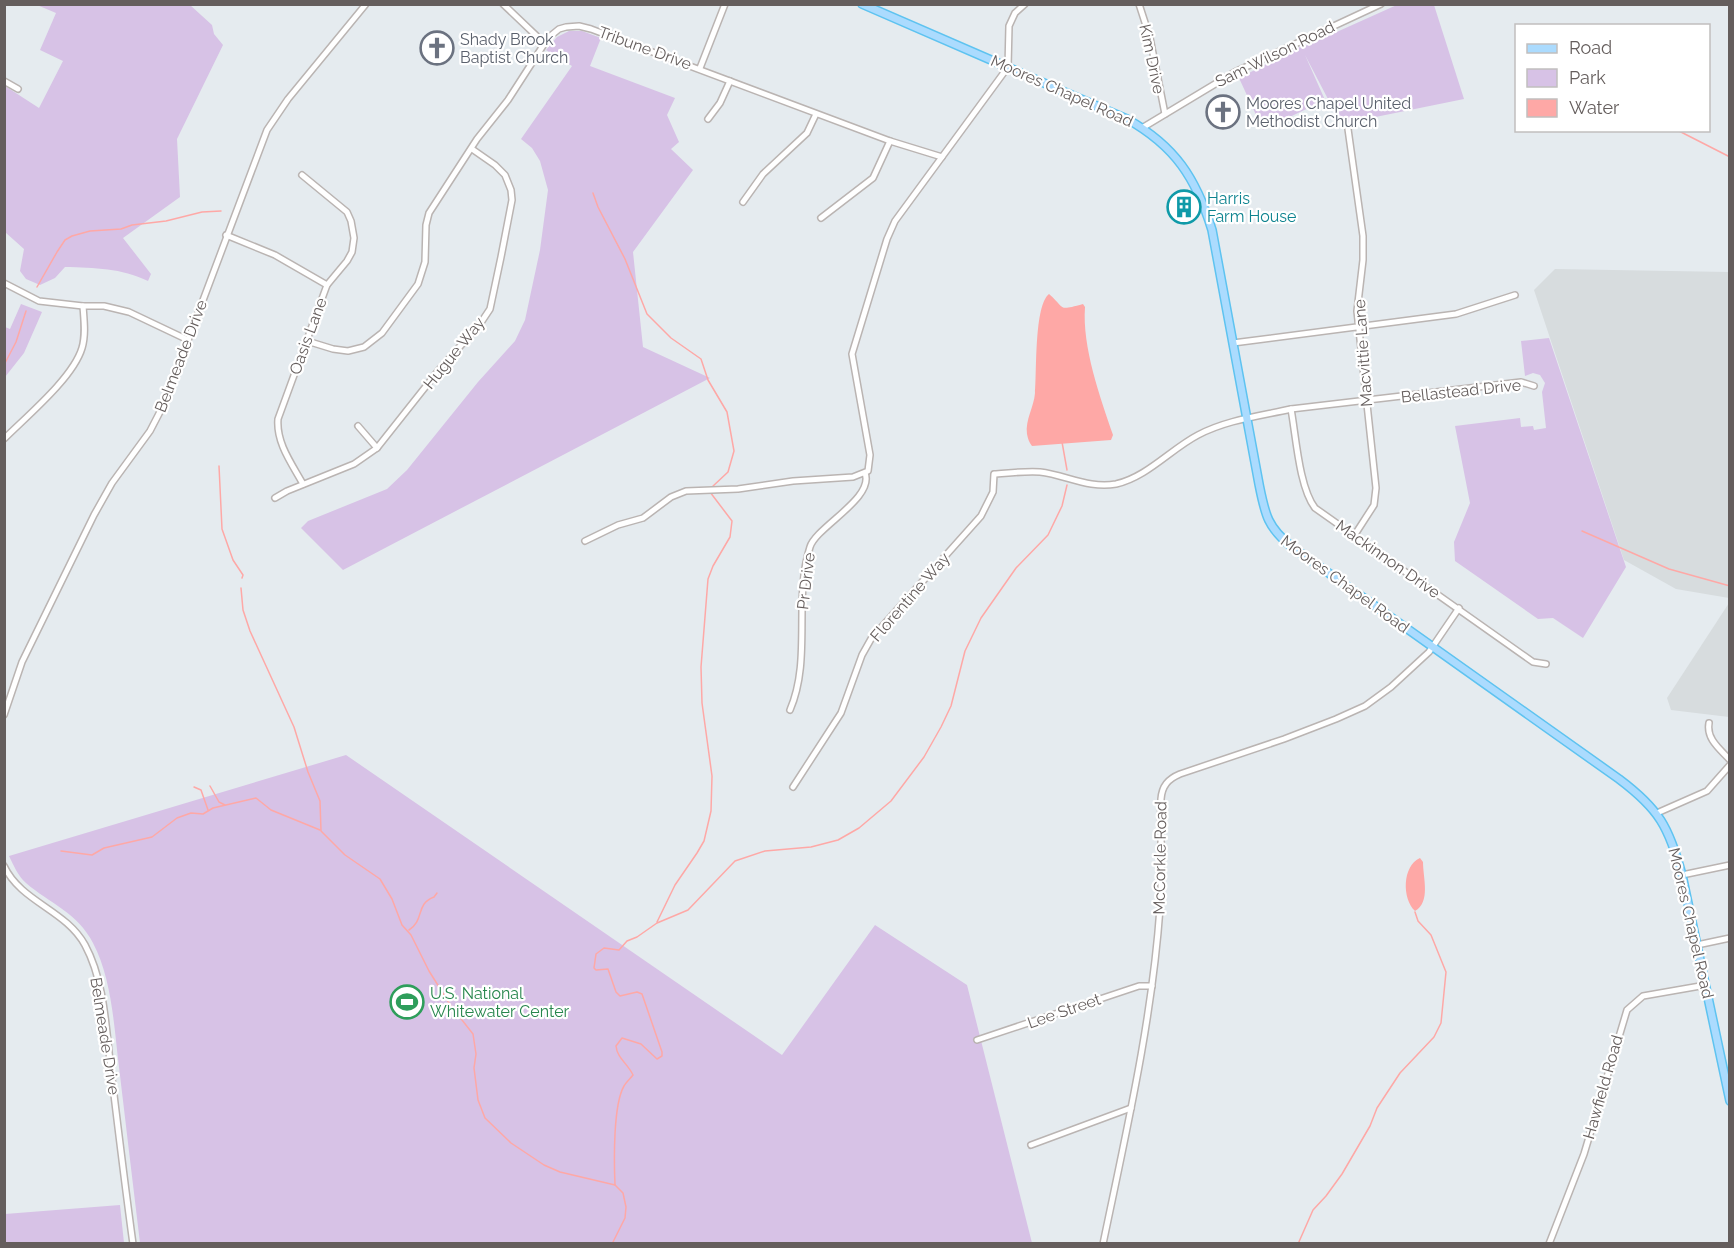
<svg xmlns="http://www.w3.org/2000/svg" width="1734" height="1248" font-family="Raleway,sans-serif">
  <rect width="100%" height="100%" fill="#e5ebef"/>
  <g fill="#d7dcde">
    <path d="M 1555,269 L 1729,272 L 1729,598 L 1676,589 L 1624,560 L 1534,290 Z"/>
    <path d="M 1729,603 L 1729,717 L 1671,710 L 1667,698 Z"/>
  </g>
  <g fill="#d7c2e6">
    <path d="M 1399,4 L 1434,5 L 1464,99 L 1341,124 L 1305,55 L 1325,100 L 1263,130 L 1239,78 L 1300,47 L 1301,48 Z"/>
    <path d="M 37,5 L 190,5 L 212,25 L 214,34 L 223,45 L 177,139 L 180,197 L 123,238 L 151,274 L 148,281 C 121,268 95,268 65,267 L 55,278 L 40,285 L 26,279 L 20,271 L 24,249 L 5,232 L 5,86 L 39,108 L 63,61 L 40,50 L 56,13 Z"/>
    <path d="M 569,31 L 582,31 L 601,38 L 590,66 L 675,98 L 667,115 L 679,142 L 671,149 L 693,170 L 633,252 L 643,347 L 710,378 L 343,570 L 301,528 L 308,521 L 387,489 L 407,470 L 478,382 L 515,341 L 525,320 L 540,250 L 548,190 L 540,161 L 532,148 L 521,139 L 572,66 L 546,50 L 557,37 Z"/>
    <path d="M 21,304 L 42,312 L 24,353 L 5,377 L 5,327 L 10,329 Z"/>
    <path d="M 1549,338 L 1626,567 L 1583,638 L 1553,618 L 1538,619 L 1455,561 L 1454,542 L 1470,503 L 1455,426 L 1520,418 L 1521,427 L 1533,426 L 1534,430 L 1546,428 L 1542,392 L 1545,383 L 1540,375 L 1533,373 L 1525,376 L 1521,341 Z"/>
    <path d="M 346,755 L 782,1055 L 875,925 L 967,985 L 1032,1243 L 140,1243 C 133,1185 126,1126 119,1067 C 114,1027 112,979 93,943 C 78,913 49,903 26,883 C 18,876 14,866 9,856 Z"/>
    <path d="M 120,1205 L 124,1243 L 5,1243 L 5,1214 Z"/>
  </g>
  <g fill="#fea8a6">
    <path d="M 1049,294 C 1066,309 1057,311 1083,304 L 1085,307 C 1082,347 1100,397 1113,435 L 1111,440 L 1032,446 C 1029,442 1028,439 1027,434 C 1025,420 1034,407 1035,393 C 1037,372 1034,306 1049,294 Z"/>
    <path d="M 1420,858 L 1423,862 C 1423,878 1431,902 1415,911 C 1402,899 1402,866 1420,858 Z"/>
  </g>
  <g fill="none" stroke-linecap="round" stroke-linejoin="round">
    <g stroke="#fea8a6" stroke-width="1.5">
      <path d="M 1677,130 L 1730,157"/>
      <path d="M 593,193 L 598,207 L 625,259 L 647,314 L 671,338 L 701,359 L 708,380 L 727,412 L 734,451 L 728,472 L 712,487"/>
      <path d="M 37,287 L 57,252 L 65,240 L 72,236 L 90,231 L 121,229 L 132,225 L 166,221 L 202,212 L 221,211"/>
      <path d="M 4,365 L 16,342 L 26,311"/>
      <path d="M 1062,442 L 1067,470"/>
      <path d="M 219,466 L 222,529 L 233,560 L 243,575 L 242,578"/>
      <path d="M 1582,531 L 1669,569 L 1730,586"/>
      <path d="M 241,588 L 243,610 L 250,631 L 294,727 L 308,772 L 320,801 L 321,831 L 345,855 L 380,879 L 392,899 L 402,925 L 411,935 L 429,971 L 451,1006 L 473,1034 L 476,1054 L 474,1068 L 478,1100 L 485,1118 L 511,1143 L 544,1165 L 560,1172 L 615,1185 L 623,1193 L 626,1207 L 625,1218 L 612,1244"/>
      <path d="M 210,786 L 219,802 L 225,805"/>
      <path d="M 194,787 L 201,790 L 208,810"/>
      <path d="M 61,851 L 92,855 L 104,848 L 152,837 L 177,818 L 191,813 L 203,814 L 213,808 L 256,798 L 271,810 L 320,830"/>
      <path d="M 657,922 L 675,885 L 697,853 L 704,841 L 711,811 L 712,776 L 702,703 L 701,667 L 708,579 L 713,566 L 730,537 L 732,521 L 710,492"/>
      <path d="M 409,930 C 425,920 415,904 434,897 L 437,893"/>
      <path d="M 615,1185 C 614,1162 613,1105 624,1086 C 626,1082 630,1079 633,1075 C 628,1064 617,1058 616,1046 L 622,1038 L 641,1044 L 657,1059 L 662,1056 L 662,1052 L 642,994 L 637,992 L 620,996 L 616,992 L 608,969 L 596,970 L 594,968 L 596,954 L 604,948 L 619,950 L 627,941 L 637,937 L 657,923 L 688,910 L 735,861 L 765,851 L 811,847 L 838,840 L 859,828 L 891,801 L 924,757 L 941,727 L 951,706 L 965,651 L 981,618 L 1016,568 L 1048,535 L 1062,506 L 1067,485"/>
      <path d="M 1298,1244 L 1313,1210 L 1326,1196 L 1342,1174 L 1370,1126 L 1377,1108 L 1400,1073 L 1434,1037 L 1441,1023 L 1446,972 L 1431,935 L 1418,921 L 1415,912"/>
    </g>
    <defs>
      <g id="minor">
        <path d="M 503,4 L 544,43"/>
        <path d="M 1139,4 L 1150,38 L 1165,114"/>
        <path d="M 700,68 L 725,4"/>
        <path d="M 4,81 L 18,89"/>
        <path d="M 708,119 L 720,103 L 730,81"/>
        <path d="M 1142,128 L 1235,72 L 1381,4"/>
        <path d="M 1348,129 L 1363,236 L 1363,260 L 1357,311 L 1376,488 L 1374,505 L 1354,536"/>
        <path d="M 302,175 L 347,212 L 351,221 L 354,238 L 352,252 L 347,261 L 327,285 L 278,419 C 276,443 292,464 303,484"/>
        <path d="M 743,202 L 763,174 L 807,133 L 816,114"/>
        <path d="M 821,218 L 873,178 L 890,141"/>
        <path d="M 226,235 L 275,255 L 327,285"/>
        <path d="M 4,283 L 39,301 L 83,306 L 104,306 L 129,312 L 188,340"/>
        <path d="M 307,341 L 333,349 L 348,351 L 364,347 L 382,333 L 418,284 L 425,262 L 426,225 L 429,213 L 477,139 L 508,100 L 548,38 L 559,29 L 566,27 L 579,26 L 591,29 L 890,141 L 942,157"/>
        <path d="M 1233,343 L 1456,314 L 1515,295"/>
        <path d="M 1291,409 C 1296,436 1299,487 1315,508 L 1533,662 L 1546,664"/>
        <path d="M 358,426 L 377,448"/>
        <path d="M 4,439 C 27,416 73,378 82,348 C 86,335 84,320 83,306"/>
        <path d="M 275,498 L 287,491 L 354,464 L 377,448 L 438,371 L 480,324 L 490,309 L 501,257 L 512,200 L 511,190 L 505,175 L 495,165 L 472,149"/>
        <path d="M 585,541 L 618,525 L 643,518 L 671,497 L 686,491 L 738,489 L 793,481 L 853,477 L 868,471 L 870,455 L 852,354 L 887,239 L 895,221 L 1008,67 L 1009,26 L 1015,13 L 1025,4"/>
        <path d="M 790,710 C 812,659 793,600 810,547 C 816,527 875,498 865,473"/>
        <path d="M 4,715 L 22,662 L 94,515 L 112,483 L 150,431 L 164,404 L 267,130 L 288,99 L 366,4"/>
        <path d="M 1709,723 C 1706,739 1720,749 1730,760"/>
        <path d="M 793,787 L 841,713 L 862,655 L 871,639 L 981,516 L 993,492 L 994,474 C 1009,473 1025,471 1040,472 C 1066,475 1089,489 1116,484 C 1147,477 1171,449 1198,435 C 1226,420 1260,416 1291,409 L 1521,382 L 1534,386"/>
        <path d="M 1657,813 L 1707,791 L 1730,765"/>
        <path d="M 4,866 C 21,902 66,910 85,945 C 105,982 106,1030 111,1070 C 118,1128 125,1186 133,1244"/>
        <path d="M 1682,875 L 1730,865"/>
        <path d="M 1697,945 L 1730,938"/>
        <path d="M 977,1040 L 1139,986 L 1152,986"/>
        <path d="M 1031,1145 L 1131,1108"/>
        <path d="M 1103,1244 C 1126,1133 1152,1021 1160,908 C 1163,871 1160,835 1161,799 C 1162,786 1168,779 1180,774 L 1284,739 L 1336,719 L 1365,706 L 1391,687 L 1429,652 L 1459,608"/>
        <path d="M 1549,1244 L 1584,1154 L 1627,1010 L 1643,996 L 1706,985"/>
      </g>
      <path id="major" d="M 862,4 L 1127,119 C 1175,146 1196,178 1212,230 L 1259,484 C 1265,514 1267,527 1292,547 L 1619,779 C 1659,809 1669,827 1682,875 L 1730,1101"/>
    </defs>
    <use href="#minor" stroke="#bab4b2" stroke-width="8"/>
    <use href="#major" stroke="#5ec3f0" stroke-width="10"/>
    <use href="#minor" stroke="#fff" stroke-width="5"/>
    <use href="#major" stroke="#abdbfe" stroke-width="7"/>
  </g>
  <defs>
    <symbol id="church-ring" viewBox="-11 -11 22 22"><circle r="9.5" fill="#fff" stroke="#6b7280" stroke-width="1.5"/><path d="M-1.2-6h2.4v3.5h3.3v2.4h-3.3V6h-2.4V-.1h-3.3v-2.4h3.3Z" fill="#6b7280"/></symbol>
    <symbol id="building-ring" viewBox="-11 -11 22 22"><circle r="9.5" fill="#fff" stroke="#0f9aa8" stroke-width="1.5"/><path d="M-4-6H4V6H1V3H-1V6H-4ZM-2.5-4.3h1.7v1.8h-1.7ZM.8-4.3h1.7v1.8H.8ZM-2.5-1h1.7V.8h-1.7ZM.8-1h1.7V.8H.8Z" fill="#0f9aa8"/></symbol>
    <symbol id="stadium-ring" viewBox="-11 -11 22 22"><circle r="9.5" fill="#fff" stroke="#2e9e5b" stroke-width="1.5"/><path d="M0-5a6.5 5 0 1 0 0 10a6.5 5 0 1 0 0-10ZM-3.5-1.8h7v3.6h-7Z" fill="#2e9e5b"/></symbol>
  </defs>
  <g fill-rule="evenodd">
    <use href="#church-ring" x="418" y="29" width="38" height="38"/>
    <use href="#church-ring" x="1204" y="93" width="38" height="38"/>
    <use href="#building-ring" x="1165" y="188" width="38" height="38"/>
    <use href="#stadium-ring" x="388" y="983" width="38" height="38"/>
  </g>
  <g text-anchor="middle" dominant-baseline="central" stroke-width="4.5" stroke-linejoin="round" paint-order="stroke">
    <g font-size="16" fill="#5b616d" stroke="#fff" text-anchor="start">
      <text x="460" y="39">Shady Brook<tspan x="460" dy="18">Baptist Church</tspan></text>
      <text x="1246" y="103">Moores Chapel United<tspan x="1246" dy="18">Methodist Church</tspan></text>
    </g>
    <g font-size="16" fill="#655e5d" stroke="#fff">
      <text transform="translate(645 48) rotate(20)">Tribune Drive</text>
      <text transform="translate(1275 54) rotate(-26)">Sam Wilson Road</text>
      <text transform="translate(1152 59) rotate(78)">Kim Drive</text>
      <text transform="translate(1062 91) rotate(24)">Moores Chapel Road</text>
      <text transform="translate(308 336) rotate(-70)">Oasis Lane</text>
      <text transform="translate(454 353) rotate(-51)">Hugue Way</text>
      <text transform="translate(1363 353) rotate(-94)">Macvittie Lane</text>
      <text transform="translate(181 356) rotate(-69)">Belmeade Drive</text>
      <text transform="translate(1461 391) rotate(-6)">Bellastead Drive</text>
      <text transform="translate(1388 559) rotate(35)">Mackinnon Drive</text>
      <text transform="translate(806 581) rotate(-83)">Pr Drive</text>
      <text transform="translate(1345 584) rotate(36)">Moores Chapel Road</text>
      <text transform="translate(910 597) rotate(-49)">Florentine Way</text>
      <text transform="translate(1160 858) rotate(-89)">McCorkle Road</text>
      <text transform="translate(1691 923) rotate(77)">Moores Chapel Road</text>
      <text transform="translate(1064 1011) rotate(-19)">Lee Street</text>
      <text transform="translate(105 1036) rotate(81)">Belmeade Drive</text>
      <text transform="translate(1603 1087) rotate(-74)">Hawfield Road</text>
    </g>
    <g font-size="16" fill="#0d838f" stroke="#fff" text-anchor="start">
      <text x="1207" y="198">Harris<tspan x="1207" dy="18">Farm House</tspan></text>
    </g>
    <g font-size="16" fill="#27864d" stroke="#fff" text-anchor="start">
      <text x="430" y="993">U.S. National<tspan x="430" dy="18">Whitewater Center</tspan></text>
    </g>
  </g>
  <rect width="1734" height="1248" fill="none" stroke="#655e5d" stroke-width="12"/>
  <rect x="1515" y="24" width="195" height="108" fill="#ffffff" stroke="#c1bfbe" stroke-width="1.5"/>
  <rect x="1527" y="44" width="30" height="9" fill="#abdbfe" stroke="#c1bfbe" stroke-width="1.5"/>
  <text x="1569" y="54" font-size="18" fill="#655e5d">Road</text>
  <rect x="1527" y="69" width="30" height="18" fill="#d7c2e6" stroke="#c1bfbe" stroke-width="1.5"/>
  <text x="1569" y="84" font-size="18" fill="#655e5d">Park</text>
  <rect x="1527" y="99" width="30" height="18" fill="#fea8a6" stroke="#c1bfbe" stroke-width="1.5"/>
  <text x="1569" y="114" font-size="18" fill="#655e5d">Water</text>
</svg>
